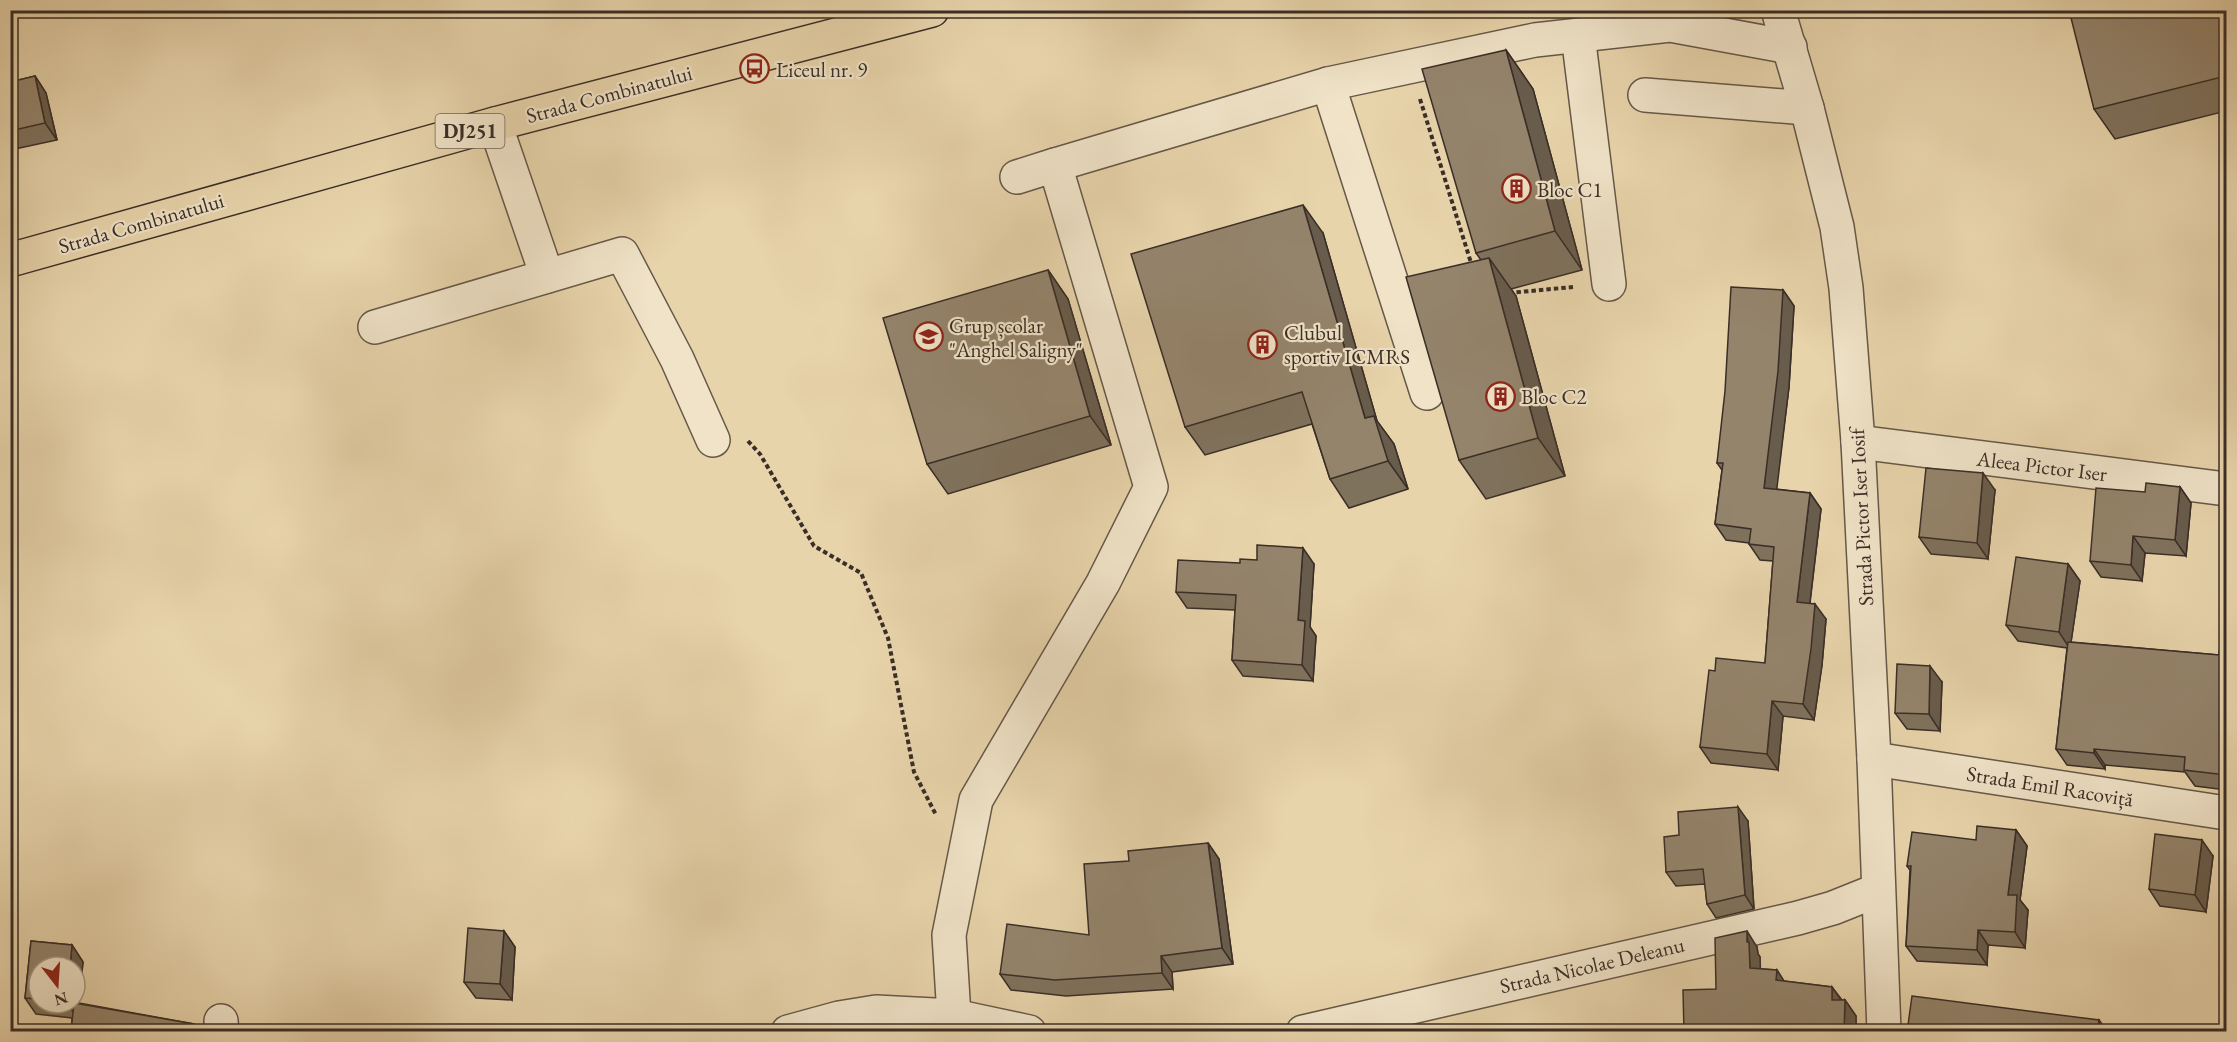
<svg xmlns="http://www.w3.org/2000/svg" width="2237" height="1042" font-family="'EB Garamond',serif">
  <rect width="100%" height="100%" fill="#e8d4ab"/>
  <filter id="stains"><feTurbulence type="fractalNoise" baseFrequency=".00333" numOctaves="4"/><feColorMatrix values="0 0 0 0 .2 0 0 0 0 .09 0 0 0 0 .02 0 0 0 .5 -.17"/></filter>
  <radialGradient id="worn" r=".72"><stop offset=".6" stop-color="#630" stop-opacity="0"/><stop offset="1" stop-color="#630" stop-opacity=".3"/></radialGradient>
  <g fill="none" stroke-linecap="round" stroke-linejoin="round">
    <defs>
      <g id="minor">
        <path d="M 1778,10 L 1807,108 L 1837,227 L 1846,288 L 1858,442 L 1874,759 L 1884,1032"/>
        <path d="M 1578,35 L 1609,284"/>
        <path d="M 1328,84 L 1427,393"/>
        <path d="M 1645,95 L 1807,108"/>
        <path d="M 495,124 L 547,276"/>
        <path d="M 1055,165 L 1328,84 L 1535,40 L 1670,25 L 1790,47"/>
        <path d="M 375,327 L 622,254 L 677,359 L 713,440"/>
        <path d="M 1858,442 L 2226,489"/>
        <path d="M 1874,759 L 2226,813"/>
        <path d="M 221,1021 L 222,1032"/>
        <path d="M 788,1032 L 839,1018 L 876,1012 L 954,1016 L 1029,1032"/>
        <path d="M 957,1032 L 954,1016 L 949,935 L 976,800 L 1103,583 L 1151,487 L 1055,165 L 1017,177"/>
        <path d="M 1303,1032 L 1798,918 L 1833,908 L 1878,890"/>
      </g>
      <path id="major" d="M 10,260 L 495,124 L 932,10"/>
    </defs>
    <use href="#minor" stroke="#665848" stroke-width="36"/>
    <use href="#major" stroke="#3a2e27" stroke-width="36"/>
    <g stroke="#3a2e27" stroke-width="4" stroke-dasharray="4.5 3" stroke-linecap="butt">
      <path d="M 1420,99 L 1472,266"/>
      <path d="M 1509,293 L 1573,287"/>
      <path d="M 748,441 L 760,454 L 814,546 L 861,573 L 888,638 L 914,772 L 936,815"/>
    </g>
    <use href="#minor" stroke="#f0e3c8" stroke-width="33"/>
    <use href="#major" stroke="#e8d4ab" stroke-width="33"/>
  </g>
  <g fill="#7f725d" stroke="#3a2e27" stroke-width="1.5" fill-rule="evenodd">
    <path d="M 2226,10 L 2226,111 L 2115,139 L 2094,109 Z"/>
    <path d="M 1506,50 L 1533,89 L 1582,270 L 1511,289 L 1516,296 L 1565,476 L 1486,499 L 1459,460 L 1481,260 L 1476,253 Z"/>
    <path d="M 35,76 L 46,93 L 57,140 L 10,150 L 10,82 Z"/>
    <path d="M 1323,233 L 1377,421 L 1394,444 L 1408,489 L 1349,508 L 1330,479 L 1312,424 L 1205,455 L 1185,427 Z"/>
    <path d="M 1048,270 L 1068,299 L 1111,445 L 948,494 L 927,464 Z"/>
    <path d="M 1783,290 L 1794,306 L 1789,387 L 1776,489 L 1810,493 L 1821,509 L 1810,603 L 1826,619 L 1822,665 L 1814,720 L 1783,716 L 1778,770 L 1711,763 L 1700,747 L 1715,671 L 1765,663 L 1773,561 L 1760,560 L 1749,544 L 1749,543 L 1726,540 L 1715,524 L 1722,470 L 1717,463 Z"/>
    <path d="M 2180,487 L 2191,503 L 2186,556 L 2145,553 L 2142,581 L 2101,577 L 2090,561 L 2145,492 Z"/>
    <path d="M 1995,490 L 1988,559 L 1931,554 L 1919,537 Z"/>
    <path d="M 1240,563 L 1314,564 L 1310,627 L 1316,636 L 1313,681 L 1243,676 L 1232,660 L 1235,610 L 1187,608 L 1176,592 Z"/>
    <path d="M 2068,564 L 2080,581 L 2071,642 L 2219,655 L 2226,597 L 2226,790 L 2195,786 L 2185,772 L 2105,765 L 2105,769 L 2067,765 L 2056,749 L 2067,648 L 2018,641 L 2006,625 Z"/>
    <path d="M 1942,682 L 1940,731 L 1907,729 L 1895,713 Z"/>
    <path d="M 1748,821 L 1754,909 L 1716,918 L 1707,904 L 1705,884 L 1676,886 L 1666,872 L 1679,835 Z"/>
    <path d="M 2016,830 L 2027,846 L 2020,900 L 2028,910 L 2025,948 L 1988,945 L 1987,965 L 1917,961 L 1906,946 L 1910,870 L 1907,866 L 1976,840 Z"/>
    <path d="M 1208,843 L 1219,859 L 1233,964 L 1172,972 L 1173,989 L 1066,996 L 1011,990 L 1000,974 L 1089,935 L 1129,861 Z"/>
    <path d="M 2213,856 L 2206,912 L 2160,906 L 2149,889 Z"/>
    <path d="M 504,931 L 515,947 L 512,1000 L 476,998 L 464,982 Z"/>
    <path d="M 31,941 L 72,945 L 83,962 L 79,1003 L 194,1024 L 203,1032 L 71,1032 L 72,1018 L 36,1014 L 25,998 ZM 39,967 L 75,967 L 75,1003 L 39,1003 Z"/>
    <path d="M 1757,947 L 1758,954 L 1760,957 L 1760,969 L 1777,970 L 1784,981 L 1832,987 L 1842,1000 L 1845,1000 L 1856,1016 L 1856,1032 L 1684,1032 L 1716,989 Z"/>
    <path d="M 2099,1020 L 2107,1032 L 1913,1032 L 1908,1025 Z"/>
  </g>
  <g fill="#685c4c" stroke="#3a2e27" stroke-width="1.5">
    <path d="M 1506,50 L 1533,89 L 1582,270 L 1555,231 Z"/>
    <path d="M 35,76 L 46,93 L 57,140 L 45,123 Z"/>
    <path d="M 1303,205 L 1323,233 L 1377,421 L 1394,444 L 1408,489 L 1388,461 L 1365,418 Z"/>
    <path d="M 1489,258 L 1516,296 L 1565,476 L 1538,438 Z"/>
    <path d="M 1048,270 L 1068,299 L 1111,445 L 1090,416 Z"/>
    <path d="M 1783,290 L 1794,306 L 1789,387 L 1775,504 L 1764,488 Z"/>
    <path d="M 1983,473 L 1995,490 L 1988,559 L 1977,543 Z"/>
    <path d="M 2180,487 L 2191,503 L 2186,556 L 2175,540 Z"/>
    <path d="M 1810,493 L 1821,509 L 1808,618 L 1797,602 Z"/>
    <path d="M 2133,536 L 2145,553 L 2142,581 L 2131,565 Z"/>
    <path d="M 1303,548 L 1314,564 L 1310,627 L 1316,636 L 1313,681 L 1302,665 L 1298,620 Z"/>
    <path d="M 2068,564 L 2080,581 L 2070,649 L 2059,632 Z"/>
    <path d="M 1815,604 L 1826,619 L 1822,665 L 1814,720 L 1803,704 Z"/>
    <path d="M 1930,666 L 1942,682 L 1940,731 L 1929,714 Z"/>
    <path d="M 1772,701 L 1783,716 L 1778,770 L 1767,754 Z"/>
    <path d="M 2094,749 L 2105,765 L 2105,769 L 2094,753 Z"/>
    <path d="M 1738,807 L 1748,821 L 1754,909 L 1745,895 Z"/>
    <path d="M 2016,830 L 2027,846 L 2020,900 L 2028,910 L 2025,948 L 2015,932 L 2008,895 Z"/>
    <path d="M 2202,840 L 2213,856 L 2206,912 L 2195,895 Z"/>
    <path d="M 1208,843 L 1219,859 L 1233,964 L 1222,948 Z"/>
    <path d="M 1978,930 L 1988,945 L 1987,965 L 1977,950 Z"/>
    <path d="M 504,931 L 515,947 L 512,1000 L 500,984 Z"/>
    <path d="M 1747,931 L 1757,947 L 1758,954 L 1760,957 L 1761,984 L 1750,968 Z"/>
    <path d="M 72,945 L 83,962 L 77,1018 L 67,1003 L 75,1003 L 75,967 L 70,967 Z"/>
    <path d="M 1161,956 L 1172,972 L 1173,989 L 1162,973 Z"/>
    <path d="M 1777,970 L 1787,986 L 1776,980 Z"/>
    <path d="M 1832,987 L 1843,1003 L 1832,1000 Z"/>
    <path d="M 1845,1000 L 1856,1016 L 1856,1032 L 1844,1032 Z"/>
    <path d="M 2099,1020 L 2107,1032 L 2097,1032 Z"/>
  </g>
  <g fill="#94846c" stroke="#3a2e27" stroke-width="1.5">
    <path d="M 2069,10 L 2226,10 L 2226,76 L 2094,109 Z"/>
    <path d="M 1506,50 L 1555,231 L 1476,253 L 1422,69 Z"/>
    <path d="M 35,76 L 45,123 L 10,131 L 10,82 Z"/>
    <path d="M 1303,205 L 1365,418 L 1374,416 L 1388,461 L 1330,479 L 1302,392 L 1185,427 L 1131,254 Z"/>
    <path d="M 1489,258 L 1538,438 L 1459,460 L 1406,277 Z"/>
    <path d="M 1048,270 L 1090,416 L 927,464 L 883,318 Z"/>
    <path d="M 1731,287 L 1783,290 L 1778,371 L 1764,488 L 1810,493 L 1797,602 L 1815,604 L 1811,649 L 1803,704 L 1772,701 L 1767,754 L 1700,747 L 1709,670 L 1715,671 L 1716,658 L 1765,663 L 1774,547 L 1749,544 L 1751,529 L 1715,524 L 1723,463 L 1717,463 L 1725,391 Z"/>
    <path d="M 1926,468 L 1983,473 L 1977,543 L 1919,537 Z"/>
    <path d="M 2146,483 L 2180,487 L 2175,540 L 2133,536 L 2131,565 L 2090,561 L 2096,488 L 2145,492 Z"/>
    <path d="M 1257,545 L 1303,548 L 1298,620 L 1305,621 L 1302,665 L 1232,660 L 1236,595 L 1176,592 L 1178,560 L 1240,563 L 1240,559 L 1257,560 Z"/>
    <path d="M 2016,557 L 2068,564 L 2059,632 L 2006,625 Z"/>
    <path d="M 2226,597 L 2226,775 L 2184,770 L 2185,757 L 2094,749 L 2094,753 L 2056,749 L 2068,642 L 2219,655 Z"/>
    <path d="M 1897,664 L 1930,666 L 1929,714 L 1895,713 Z"/>
    <path d="M 1738,807 L 1745,895 L 1707,904 L 1703,869 L 1666,872 L 1664,837 L 1679,835 L 1678,812 Z"/>
    <path d="M 1977,826 L 2016,830 L 2008,895 L 2017,895 L 2015,932 L 1978,930 L 1977,950 L 1906,946 L 1911,866 L 1907,866 L 1912,832 L 1976,840 Z"/>
    <path d="M 2155,834 L 2202,840 L 2195,895 L 2149,889 Z"/>
    <path d="M 1208,843 L 1222,948 L 1161,956 L 1162,973 L 1055,980 L 1000,974 L 1007,924 L 1089,935 L 1084,864 L 1129,861 L 1128,851 Z"/>
    <path d="M 468,928 L 504,931 L 500,984 L 464,982 Z"/>
    <path d="M 1747,931 L 1747,942 L 1749,942 L 1750,968 L 1777,970 L 1776,980 L 1832,987 L 1832,1000 L 1845,1000 L 1844,1032 L 1768,1032 L 1768,1030 L 1684,1032 L 1683,990 L 1716,989 L 1715,938 Z"/>
    <path d="M 31,941 L 72,945 L 70,967 L 39,967 L 39,999 L 25,998 Z"/>
    <path d="M 2226,992 L 2226,1032 L 2222,1032 Z"/>
    <path d="M 1912,996 L 2099,1020 L 2097,1032 L 1958,1032 L 1908,1025 Z"/>
    <path d="M 74,1003 L 194,1024 L 203,1032 L 71,1032 Z"/>
  </g>
  <defs>
    <symbol id="bus-ring" viewBox="-11 -11 22 22"><circle r="9.5" fill="#f0e3c8" stroke="#8f2418" stroke-width="1.5"/><path d="M-5-6H5V4H4V6H2V4H-2V6H-4V4H-5ZM-3.5-4V0h7V-4ZM-3.5 1.2v1.5H-2V1.2ZM2 1.2v1.5H3.5V1.2Z" fill="#8f2418"/></symbol>
    <symbol id="building-ring" viewBox="-11 -11 22 22"><circle r="9.5" fill="#f0e3c8" stroke="#8f2418" stroke-width="1.5"/><path d="M-4-6H4V6H1V3H-1V6H-4ZM-2.5-4.3h1.7v1.8h-1.7ZM.8-4.3h1.7v1.8H.8ZM-2.5-1h1.7V.8h-1.7ZM.8-1h1.7V.8H.8Z" fill="#8f2418"/></symbol>
    <symbol id="university-ring" viewBox="-11 -11 22 22"><circle r="9.5" fill="#f0e3c8" stroke="#8f2418" stroke-width="1.5"/><path d="M0-5L7-2L0 1L-7-2ZM-4 1L0 2.5L4 1V4Q0 6-4 4Z" fill="#8f2418"/></symbol>
  </defs>
  <g fill-rule="evenodd">
    <use href="#bus-ring" x="738" y="52" width="33" height="33"/>
    <use href="#building-ring" x="1500" y="172" width="33" height="33"/>
    <use href="#university-ring" x="912" y="320" width="33" height="33"/>
    <use href="#building-ring" x="1246" y="328" width="33" height="33"/>
    <use href="#building-ring" x="1484" y="380" width="33" height="33"/>
  </g>
  <g text-anchor="middle" dominant-baseline="central" stroke-width="4.5" stroke-linejoin="round" paint-order="stroke">
    <rect fill="#f0e3c8" stroke="#716457" stroke-width="1.5" x="435.5" y="114" width="69" height="34" rx="4.5"/>
    <g font-size="20" font-weight="bold" fill="#3a2e27">
      <text x="470" y="131">DJ251</text>
    </g>
    <g font-size="21" fill="#3a2e27" stroke="#f0e3c8" text-anchor="start">
      <text x="776" y="69">Liceul nr. 9</text>
      <text x="1537" y="189">Bloc C1</text>
      <text x="949" y="325">Grup școlar<tspan x="949" dy="24">"Anghel Saligny"</tspan></text>
      <text x="1284" y="332">Clubul<tspan x="1284" dy="24">sportiv ICMRS</tspan></text>
      <text x="1521" y="396">Bloc C2</text>
    </g>
    <g font-size="21" fill="#3a2e27" stroke="#f0e3c8">
      <text transform="translate(609 94) rotate(-15)">Strada Combinatului</text>
      <text transform="translate(141 223) rotate(-16)">Strada Combinatului</text>
      <text transform="translate(2042 466) rotate(7)">Aleea Pictor Iser</text>
      <text transform="translate(1861 517) rotate(-93)">Strada Pictor Iser Iosif</text>
      <text transform="translate(2050 786) rotate(9)">Strada Emil Racoviță</text>
      <text transform="translate(1592 965) rotate(-13)">Strada Nicolae Deleanu</text>
    </g>
  </g>
  <rect width="2237" height="1042" fill="none" stroke="#e8d4ab" stroke-width="36"/>
  <rect x="12" y="12" width="2213" height="1018" fill="none" stroke="#3a2e27" stroke-width="3"/>
  <rect x="18" y="18" width="2201" height="1006" fill="none" stroke="#3a2e27" stroke-width="1.5"/>
  <g transform="translate(57 985) rotate(163)"><circle r="28" fill="#f0e3c8" stroke="#a79b88" stroke-width="1.5"/>
  <path d="M0-4.5L10 22L0 15L-10 22Z" fill="#8f2418"/>
  <text y="-9" font-size="16" font-weight="bold" text-anchor="middle" fill="#3a2e27">N</text>
  </g>
  <rect width="100%" height="100%" filter="url(#stains)"/>
  <rect width="100%" height="100%" fill="url(#worn)"/>
</svg>
